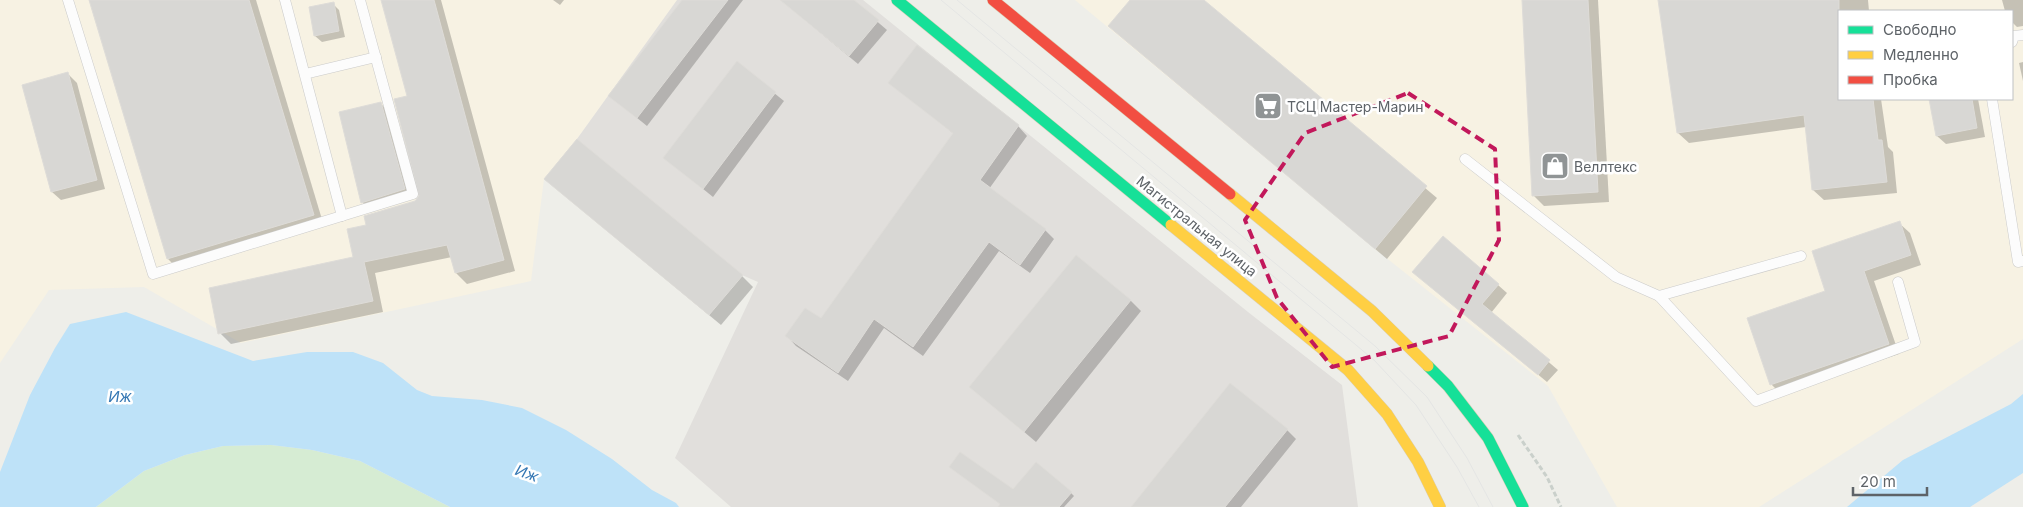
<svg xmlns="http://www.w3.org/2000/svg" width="2023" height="507" font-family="Inter,sans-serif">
  <rect width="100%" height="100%" fill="#eeeee9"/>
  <g fill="#f7f2e3" fill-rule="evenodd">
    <path d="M 0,0 L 678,0 L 577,139 L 544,179 L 531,281 L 241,343 L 144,287 L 49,290 L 0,363 Z"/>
    <path d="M 1075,0 L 2023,0 L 2023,339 L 1759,507 L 1617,507 L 1548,386 L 1375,249 ZM 1839,11 L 2012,11 L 2012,99 L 1839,99 Z"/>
  </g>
  <path fill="#e1dfdc" d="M 677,0 L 863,0 L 1248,312 L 1342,385 L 1358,507 L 731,507 L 675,458 L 758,282 L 742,275 L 709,315 L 544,179 L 577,139 Z"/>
  <path fill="#d6ecd3" d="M 271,445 L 312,450 L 360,461 L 450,507 L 96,507 L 144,471 L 185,455 L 223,446 Z"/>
  <g fill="#bee2f8">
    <path d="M 126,312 L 253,361 L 307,352 L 353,352 L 383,363 L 417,390 L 432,396 L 482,400 L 522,408 L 566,430 L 612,459 L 652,490 L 676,503 L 679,507 L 450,507 L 360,461 L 312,450 L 271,445 L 223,446 L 185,455 L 144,471 L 96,507 L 0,507 L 0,472 L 30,395 L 55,348 L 70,324 Z"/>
    <path d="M 2023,394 L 2023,473 L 1970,507 L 1847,507 L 1903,460 L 2011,404 Z"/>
  </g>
  <g fill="#0003">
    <path d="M 90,0 L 256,0 L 324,226 L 179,270 L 168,259 Z"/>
    <path d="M 382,0 L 441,0 L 515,271 L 467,284 L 456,273 L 452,257 L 375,273 L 383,312 L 231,344 L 220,333 L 354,258 L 367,226 L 416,202 L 421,196 L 408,96 Z"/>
    <path d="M 553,0 L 564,0 L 560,5 Z"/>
    <path d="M 684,0 L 743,0 L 647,126 L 610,96 Z"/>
    <path d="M 785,0 L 852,0 L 887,30 L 858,64 L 793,10 Z"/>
    <path d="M 1132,0 L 1202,0 L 1437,198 L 1387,259 L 1110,26 Z"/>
    <path d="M 1523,0 L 1598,0 L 1609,202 L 1544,206 L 1533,195 Z"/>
    <path d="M 1659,0 L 1868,0 L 1869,11 L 1839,11 L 1839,99 L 1881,99 L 1888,147 L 1893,152 L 1897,193 L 1824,200 L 1813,190 L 1806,127 L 1689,143 L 1678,133 Z"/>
    <path d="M 2002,0 L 2023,0 L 2023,26 L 2017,27 L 2012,22 L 2012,11 L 2005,11 Z"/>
    <path d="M 333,4 L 339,10 L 345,37 L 322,42 L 315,36 L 310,8 Z"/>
    <path d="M 2023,62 L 2023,81 L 2019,63 Z"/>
    <path d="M 737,63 L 784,101 L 713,197 L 665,158 Z"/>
    <path d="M 68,74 L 77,83 L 105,189 L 61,200 L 52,192 Z"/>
    <path d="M 890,82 L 1018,126 L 1027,136 L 989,189 L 1045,230 L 1054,239 L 1030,273 L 999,251 L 923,356 L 884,328 L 848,381 L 796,346 L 787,336 L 821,320 L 954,134 Z"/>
    <path d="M 1930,99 L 1978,99 L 1985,137 L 1946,144 L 1937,136 Z"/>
    <path d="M 380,103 L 389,112 L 413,198 L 371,211 L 362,202 Z"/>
    <path d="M 545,179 L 742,276 L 753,287 L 721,325 Z"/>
    <path d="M 1899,223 L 1910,233 L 1921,265 L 1874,281 L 1899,354 L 1781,394 L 1771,384 L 1827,292 Z"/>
    <path d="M 1414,272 L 1498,285 L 1507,293 L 1491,313 L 1558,370 L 1547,382 Z"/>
    <path d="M 1130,300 L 1141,311 L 1036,442 L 971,387 Z"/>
    <path d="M 1287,430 L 1296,439 L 1241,507 L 1133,507 Z"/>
    <path d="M 1013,491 L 1071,493 L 1074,496 L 1064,507 L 1000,507 Z"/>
  </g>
  <g fill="#d8d7d4" stroke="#dedcd8">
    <path d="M 89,0 L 249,0 L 314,215 L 167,259 Z"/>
    <path d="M 381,0 L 434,0 L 504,260 L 455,273 L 447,245 L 364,262 L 373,301 L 218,334 L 209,288 L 353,257 L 347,229 L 366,225 L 364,216 L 415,201 L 419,196 L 394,99 L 407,96 Z"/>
    <path d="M 682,0 L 728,0 L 637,118 L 608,96 Z"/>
    <path d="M 780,0 L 854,0 L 879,20 L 849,56 Z"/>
    <path d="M 1130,0 L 1204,0 L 1427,186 L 1375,249 L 1108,26 Z"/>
    <path d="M 1522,0 L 1588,0 L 1598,192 L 1532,196 Z"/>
    <path d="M 1658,0 L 1839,0 L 1839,99 L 1873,99 L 1878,140 L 1882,140 L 1887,182 L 1812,190 L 1804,115 L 1677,133 Z"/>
    <path d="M 334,2 L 339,31 L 314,36 L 309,7 Z"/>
    <path d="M 917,45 L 1019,125 L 980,180 L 1046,229 L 1020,265 L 989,242 L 913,347 L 874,319 L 838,373 L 785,336 L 805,308 L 821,318 L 953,133 L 888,83 Z"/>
    <path d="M 737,61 L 776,92 L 703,189 L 663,158 Z"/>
    <path d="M 68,72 L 97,180 L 51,192 L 22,85 Z"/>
    <path d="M 1929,99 L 1972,99 L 1977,128 L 1936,136 Z"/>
    <path d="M 381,102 L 405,189 L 361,203 L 339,112 Z"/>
    <path d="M 577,139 L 743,275 L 709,315 L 544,179 Z"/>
    <path d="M 1900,221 L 1911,255 L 1864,271 L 1889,344 L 1770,385 L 1747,318 L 1825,291 L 1812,251 Z"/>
    <path d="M 1443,236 L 1499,284 L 1482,304 L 1550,360 L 1538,375 L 1412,272 Z"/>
    <path d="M 1076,255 L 1131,300 L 1024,432 L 969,387 Z"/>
    <path d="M 1230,383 L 1288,429 L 1225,507 L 1131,507 Z"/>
    <path d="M 960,452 L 1013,489 L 1036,462 L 1072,492 L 1059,507 L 998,507 L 1000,504 L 949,467 Z"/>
  </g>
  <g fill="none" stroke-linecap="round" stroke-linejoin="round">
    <defs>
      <g id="lane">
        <path d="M 68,0 L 153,274 L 413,194 L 360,0"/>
        <path d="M 285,0 L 342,216"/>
        <path d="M 2012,42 L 2014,36 L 2023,35"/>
        <path d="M 305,74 L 376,57"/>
        <path d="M 1992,99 L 2018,262 L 2023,261"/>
        <path d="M 1465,159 L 1616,277 L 1659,296 L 1801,256"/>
        <path d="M 1659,296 L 1756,401 L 1915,342 L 1898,282"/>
      </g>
      <g id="fast">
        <path d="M 897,0 L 1171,225"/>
        <path d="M 1428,366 L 1448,386 L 1488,438 L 1523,507"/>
      </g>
      <g id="slow">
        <path d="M 1230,194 L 1372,311 L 1428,366"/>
        <path d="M 1171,225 L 1348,370 L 1387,414 L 1418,462 L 1440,507"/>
      </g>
      <path id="jam" d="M 993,0 L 1230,194"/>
    </defs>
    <use href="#lane" stroke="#cbcbca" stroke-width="11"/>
    <use href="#fast" stroke="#d9ceb5" stroke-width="12"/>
    <use href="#slow" stroke="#d9ceb5" stroke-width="12"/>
    <use href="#jam" stroke="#d9ceb5" stroke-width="12"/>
    <path stroke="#cad0cb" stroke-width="3" stroke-dasharray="5 2.5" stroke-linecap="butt" d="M 1518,435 L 1547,477 L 1561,507"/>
    <use href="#lane" stroke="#fcfcfc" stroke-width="10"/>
    <use href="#fast" stroke="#16e098" stroke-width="11"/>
    <use href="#slow" stroke="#ffcf43" stroke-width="11"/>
    <use href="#jam" stroke="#f24e42" stroke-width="11"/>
    <g stroke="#e4e5e4" stroke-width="1">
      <path d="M 941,0 L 1374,360 L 1416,405 L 1457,467 L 1479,507"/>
      <path d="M 957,0 L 1375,346 L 1427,397 L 1467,458 L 1493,507"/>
    </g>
  </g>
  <path fill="none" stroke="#c2185b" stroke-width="4" stroke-dasharray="10 6" stroke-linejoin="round" d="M 1408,93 L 1495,149 L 1499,240 L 1449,336 L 1332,367 L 1277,298 L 1245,220 L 1305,133 Z"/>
  <defs>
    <symbol id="supermarket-square" viewBox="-11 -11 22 22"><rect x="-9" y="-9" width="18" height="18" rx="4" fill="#909495" stroke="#fff"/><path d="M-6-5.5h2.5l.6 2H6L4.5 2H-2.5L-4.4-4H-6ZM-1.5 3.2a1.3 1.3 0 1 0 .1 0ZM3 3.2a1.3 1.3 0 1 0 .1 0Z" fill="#fff"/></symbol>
    <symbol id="shop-square" viewBox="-11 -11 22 22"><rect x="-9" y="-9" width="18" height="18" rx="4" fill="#909495" stroke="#fff"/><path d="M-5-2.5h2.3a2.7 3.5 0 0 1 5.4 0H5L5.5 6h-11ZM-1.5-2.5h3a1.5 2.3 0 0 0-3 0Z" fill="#fff"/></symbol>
  </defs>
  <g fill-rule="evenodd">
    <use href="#supermarket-square" x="1252" y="90" width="32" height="32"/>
    <use href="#shop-square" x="1539" y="150" width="32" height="32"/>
  </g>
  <g text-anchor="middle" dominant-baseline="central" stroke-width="5" stroke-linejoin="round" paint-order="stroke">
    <g font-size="14" fill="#5e6368" stroke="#fff" text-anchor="start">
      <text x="1287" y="106">ТСЦ Мастер-Марин</text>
      <text x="1574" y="166">Веллтекс</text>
    </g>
    <g font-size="14" fill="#5e6368" stroke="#fff">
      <text transform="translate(1197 226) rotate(39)">Магистральная улица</text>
    </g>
    <g font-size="15" font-style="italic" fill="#3678b4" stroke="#fff">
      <text x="120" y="396">Иж</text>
      <text transform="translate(527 473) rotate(20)">Иж</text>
    </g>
  </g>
  <rect x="1838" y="10" width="175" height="90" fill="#ffffff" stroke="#bfc1c3"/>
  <rect x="1848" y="26" width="25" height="8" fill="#16e098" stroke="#bfc1c3"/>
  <text x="1883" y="35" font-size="15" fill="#5e6368">Свободно</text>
  <rect x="1848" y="51" width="25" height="8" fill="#ffcf43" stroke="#bfc1c3"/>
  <text x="1883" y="60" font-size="15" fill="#5e6368">Медленно</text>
  <rect x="1848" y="76" width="25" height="8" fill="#f24e42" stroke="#bfc1c3"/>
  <text x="1883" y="85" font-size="15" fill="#5e6368">Пробка</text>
  <path d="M1853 487v8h74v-8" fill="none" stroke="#5e6368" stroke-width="2.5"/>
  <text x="1860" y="487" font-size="15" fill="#5e6368" stroke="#ffffff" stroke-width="4" paint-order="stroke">20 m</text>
</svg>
